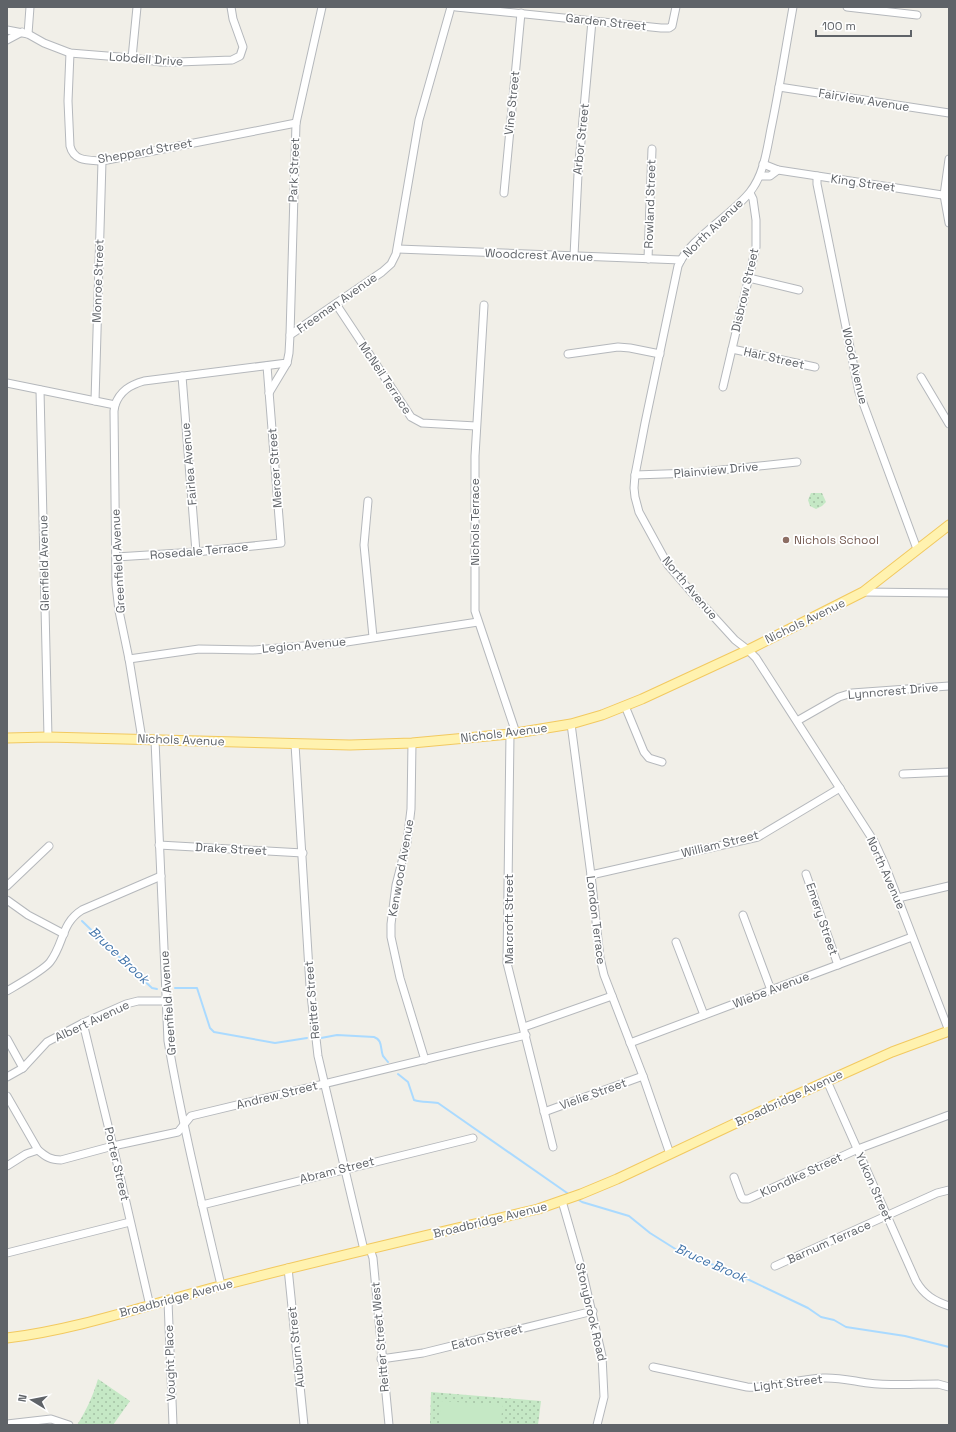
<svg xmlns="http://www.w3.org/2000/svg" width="956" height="1432" font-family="'Space Grotesk',sans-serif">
  <defs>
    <pattern id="grass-dots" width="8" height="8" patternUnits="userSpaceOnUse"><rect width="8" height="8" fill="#c5e8c5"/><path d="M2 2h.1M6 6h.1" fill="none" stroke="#a3c0a4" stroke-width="1.8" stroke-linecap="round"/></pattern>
  </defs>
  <rect width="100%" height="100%" fill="#f1efe8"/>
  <g fill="url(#grass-dots)">
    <path d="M 811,493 L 822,493 L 826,502 L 822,506 L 816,509 L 810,506 L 808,500 Z"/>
    <path d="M 98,1379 L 130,1401 L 113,1425 L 77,1425 C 86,1411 93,1396 98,1379 Z"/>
    <path d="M 431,1392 L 541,1401 L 538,1425 L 430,1425 Z"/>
  </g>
  <path fill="#c5e8c5" d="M 441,1401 L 503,1405 L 500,1425 L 440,1425 Z"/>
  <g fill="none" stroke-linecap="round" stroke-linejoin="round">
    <g stroke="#aadaff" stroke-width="2">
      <path d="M 82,921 L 140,977 L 152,988 L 157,989"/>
      <path d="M 175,988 L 197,988 L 210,1028 L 214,1032 L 275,1043 L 307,1038"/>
      <path d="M 321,1038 L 337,1035 L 374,1037 C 383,1040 380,1049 383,1056 C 384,1057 387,1061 388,1062"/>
      <path d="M 398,1074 L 408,1082 L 414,1100 C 422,1103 430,1101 438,1103 L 570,1195"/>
      <path d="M 575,1198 L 582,1202 L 629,1216 L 650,1233 L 677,1250 L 743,1277 L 808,1308 L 821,1317 L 834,1320 L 846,1327 L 905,1336 L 949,1347"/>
    </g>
    <defs>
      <g id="minor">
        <path d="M 456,7 L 661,28 L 669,28 L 672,26 L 676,7"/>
        <path d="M 793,7 C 786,46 780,85 772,124 C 767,147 765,173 750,192 C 731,216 689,239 678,266 L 645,423 L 635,475 L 634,488 L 635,497 L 639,512 L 668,565 L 693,594 L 735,640 L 748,650 L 756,658 L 875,843 L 885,865 L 949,1031"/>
        <path d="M 847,7 L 917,15"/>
        <path d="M 7,30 L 28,34 L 44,43 L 70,53 L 132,58 L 161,62 L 178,62 L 232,60 L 240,56 L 243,47 L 233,19 L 231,7"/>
        <path d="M 28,34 L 30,7"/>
        <path d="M 7,40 L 22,32"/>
        <path d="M 70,53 L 68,101 L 70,146 C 74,162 89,160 102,161 L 296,123"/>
        <path d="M 132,58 L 137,7"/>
        <path d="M 779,87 L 949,113"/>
        <path d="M 949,159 L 944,195 L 949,223"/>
        <path d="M 763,164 L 778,170 L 949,196"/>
        <path d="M 760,176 L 770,176 L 778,170"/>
        <path d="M 817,176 L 817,184 L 859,392 L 917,549"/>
        <path d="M 504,193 L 521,13"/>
        <path d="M 398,249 L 681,260"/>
        <path d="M 574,256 L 578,174 L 592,21"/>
        <path d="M 648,259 L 652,149"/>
        <path d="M 749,278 L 799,290"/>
        <path d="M 336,304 L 411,417 L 422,423 L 476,426"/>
        <path d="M 484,305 L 475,456 L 475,611 L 516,733"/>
        <path d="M 290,335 L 296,123 L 322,7"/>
        <path d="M 732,349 L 815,367"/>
        <path d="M 568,354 L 618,347 L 630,348 L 660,354"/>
        <path d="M 182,376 L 196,552"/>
        <path d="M 921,377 L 949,424"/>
        <path d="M 7,383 L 115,405 C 120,391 130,385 144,381 L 287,363 L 289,353 L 290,335 L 382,272 L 391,264 L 396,254 L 419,120 L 451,7"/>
        <path d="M 723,387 L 756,247 L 756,220 L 753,199 L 750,193"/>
        <path d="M 40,390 L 48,737"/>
        <path d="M 269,393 L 287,363"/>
        <path d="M 95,401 L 102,161"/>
        <path d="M 115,405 L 114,411 L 116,585 L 119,611 L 129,659 L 142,739"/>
        <path d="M 635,475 L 693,473 L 797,462"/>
        <path d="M 368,501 L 364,545 L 373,637"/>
        <path d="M 116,557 L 196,552 L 281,543 L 267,366"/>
        <path d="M 863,592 L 949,593"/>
        <path d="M 129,659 L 199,649 L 253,650 L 340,643 L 478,622"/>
        <path d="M 625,706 L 644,752 L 649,758 L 662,762"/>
        <path d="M 797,721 L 839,697 L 852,693 L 949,686"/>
        <path d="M 571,724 L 591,875 L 600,958 L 604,975 L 643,1076 L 670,1154"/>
        <path d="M 510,734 L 507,963 L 553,1147"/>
        <path d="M 155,740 L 168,1041 C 182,1123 202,1204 221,1285"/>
        <path d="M 412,743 L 411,809 L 407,842 L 396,885 L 391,924 L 391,937 L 400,978 L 425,1060"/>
        <path d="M 295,744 L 310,986 L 318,1056 L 364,1250"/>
        <path d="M 903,774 L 949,772"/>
        <path d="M 159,845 L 303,853"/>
        <path d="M 806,874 L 838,965"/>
        <path d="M 591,875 L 758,837 L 840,788"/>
        <path d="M 7,886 L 49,846"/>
        <path d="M 898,898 L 949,886"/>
        <path d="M 7,900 L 28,915 L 64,934"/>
        <path d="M 743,915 L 771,990"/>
        <path d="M 676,942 L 704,1015"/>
        <path d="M 7,991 C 17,985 44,970 50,962 C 64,944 61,923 82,910 L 161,876"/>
        <path d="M 83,1023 L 113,1146 L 150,1306"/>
        <path d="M 524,1027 L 612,996"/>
        <path d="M 7,1039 L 23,1068"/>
        <path d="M 630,1043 L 912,937"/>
        <path d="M 7,1077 L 23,1068 L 47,1042 L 83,1023 L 126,1004 L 138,1001 L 167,1001"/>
        <path d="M 827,1081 L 916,1281 C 924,1295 934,1301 949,1306"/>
        <path d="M 7,1096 L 38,1150 C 46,1157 51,1160 61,1160 L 113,1146 L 178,1132 L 191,1116 L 526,1035"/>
        <path d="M 544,1112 L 643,1076"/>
        <path d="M 7,1166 L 26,1154 L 38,1150"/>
        <path d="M 734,1177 L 741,1196 L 743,1199 L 748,1199 L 858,1149 L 949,1115"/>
        <path d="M 562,1201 L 583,1274 L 602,1356 L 604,1397 L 597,1425"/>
        <path d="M 202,1205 L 473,1138"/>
        <path d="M 370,1249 L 373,1258 L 389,1425"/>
        <path d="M 7,1253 L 130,1222"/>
        <path d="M 775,1266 L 937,1193 L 949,1190"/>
        <path d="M 288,1268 L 304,1425"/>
        <path d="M 168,1301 L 173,1425"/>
        <path d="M 381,1359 L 423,1353 L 593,1311"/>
        <path d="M 653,1367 L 747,1387 C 772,1389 797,1379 822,1378 C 838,1377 853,1381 868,1383 C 891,1386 915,1384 938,1384 L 949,1387"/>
        <path d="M 7,1424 L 51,1419 L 69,1425"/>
      </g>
      <g id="major">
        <path d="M 7,738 L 48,737 L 350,745 L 412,743 L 510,734 L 571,724 L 602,715 L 642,699 L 748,650 L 863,592 L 949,525"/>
        <path d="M 7,1338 C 81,1329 152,1303 224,1285 C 328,1258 433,1234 538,1209 L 581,1194 L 617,1179 L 787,1099 L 892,1052 L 949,1031"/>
      </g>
    </defs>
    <use href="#minor" stroke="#b5b8bc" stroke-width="9"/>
    <use href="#major" stroke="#f2c960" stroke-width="11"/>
    <use href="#minor" stroke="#fff" stroke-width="7"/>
    <use href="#major" stroke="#fff2af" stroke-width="9"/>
  </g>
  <circle fill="#8d6e63" stroke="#fff" stroke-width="1.5" cx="786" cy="540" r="4"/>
  <g text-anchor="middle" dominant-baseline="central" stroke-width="3.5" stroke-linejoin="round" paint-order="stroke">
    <g font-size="12" fill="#5f6368" stroke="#fff">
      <text transform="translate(606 22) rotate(6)">Garden Street</text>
      <text transform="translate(146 59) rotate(4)">Lobdell Drive</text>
      <text transform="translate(864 100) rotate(9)">Fairview Avenue</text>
      <text transform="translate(512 103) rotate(-84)">Vine Street</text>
      <text transform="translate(581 139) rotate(-84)">Arbor Street</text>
      <text transform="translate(145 151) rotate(-10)">Sheppard Street</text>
      <text transform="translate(294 170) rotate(-88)">Park Street</text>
      <text transform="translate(863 183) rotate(8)">King Street</text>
      <text transform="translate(650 204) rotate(-88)">Rowland Street</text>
      <text transform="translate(713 228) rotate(-44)">North Avenue</text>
      <text transform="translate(539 255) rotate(2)">Woodcrest Avenue</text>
      <text transform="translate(98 281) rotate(-88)">Monroe Street</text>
      <text transform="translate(745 290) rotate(-77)">Disbrow Street</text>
      <text transform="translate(337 303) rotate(-35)">Freeman Avenue</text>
      <text transform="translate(774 358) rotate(13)">Hair Street</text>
      <text transform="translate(855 366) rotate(77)">Wood Avenue</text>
      <text transform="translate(385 378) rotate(56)">McNeil Terrace</text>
      <text transform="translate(189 464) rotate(-95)">Fairlea Avenue</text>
      <text transform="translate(275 468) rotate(-94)">Mercer Street</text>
      <text transform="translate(716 470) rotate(-5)">Plainview Drive</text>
      <text transform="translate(475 522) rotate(-90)">Nichols Terrace</text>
      <text transform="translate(199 551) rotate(-5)">Rosedale Terrace</text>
      <text transform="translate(118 561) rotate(-93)">Greenfield Avenue</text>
      <text transform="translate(44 563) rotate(-91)">Glenfield Avenue</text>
      <text transform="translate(690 588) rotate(50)">North Avenue</text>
      <text transform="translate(805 621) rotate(-26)">Nichols Avenue</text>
      <text transform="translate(304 645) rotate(-5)">Legion Avenue</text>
      <text transform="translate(893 691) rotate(-5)">Lynncrest Drive</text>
      <text transform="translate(504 733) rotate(-7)">Nichols Avenue</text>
      <text transform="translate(181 740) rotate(2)">Nichols Avenue</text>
      <text transform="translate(720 844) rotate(-14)">William Street</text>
      <text transform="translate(231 849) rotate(3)">Drake Street</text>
      <text transform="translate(401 868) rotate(-80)">Kenwood Avenue</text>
      <text transform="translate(886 873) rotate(66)">North Avenue</text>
      <text transform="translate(509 919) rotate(-90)">Marcroft Street</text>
      <text transform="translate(822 919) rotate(71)">Emery Street</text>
      <text transform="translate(596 920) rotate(83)">London Terrace</text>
      <text transform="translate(771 990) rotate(-21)">Wiebe Avenue</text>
      <text transform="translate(312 1000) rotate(-95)">Reitter Street</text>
      <text transform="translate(168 1003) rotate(-94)">Greenfield Avenue</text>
      <text transform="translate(92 1021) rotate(-25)">Albert Avenue</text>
      <text transform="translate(593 1094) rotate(-20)">Vielie Street</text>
      <text transform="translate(277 1095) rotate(-14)">Andrew Street</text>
      <text transform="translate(789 1098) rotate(-25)">Broadbridge Avenue</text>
      <text transform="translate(117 1164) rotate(77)">Porter Street</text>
      <text transform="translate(337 1170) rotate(-14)">Abram Street</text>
      <text transform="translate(801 1175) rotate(-25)">Klondike Street</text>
      <text transform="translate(874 1187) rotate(66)">Yukon Street</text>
      <text transform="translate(490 1220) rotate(-14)">Broadbridge Avenue</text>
      <text transform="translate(829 1242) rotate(-24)">Barnum Terrace</text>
      <text transform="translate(176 1298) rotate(-15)">Broadbridge Avenue</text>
      <text transform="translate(591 1312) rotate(77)">Stonybrook Road</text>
      <text transform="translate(380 1337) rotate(-95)">Reitter Street West</text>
      <text transform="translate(487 1337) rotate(-14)">Eaton Street</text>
      <text transform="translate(296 1347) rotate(-96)">Auburn Street</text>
      <text transform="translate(170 1363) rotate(-92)">Vought Place</text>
      <text transform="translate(788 1383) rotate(-7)">Light Street</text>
    </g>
    <g font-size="12" fill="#785e54" stroke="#fff" text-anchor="start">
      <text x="794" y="540">Nichols School</text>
    </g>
    <g font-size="13" font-style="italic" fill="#4174aa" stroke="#fff">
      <text transform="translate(119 955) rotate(43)">Bruce Brook</text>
      <text transform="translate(711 1263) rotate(24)">Bruce Brook</text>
    </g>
  </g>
  <rect width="956" height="1432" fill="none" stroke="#5f6368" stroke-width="16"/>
  <g transform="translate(32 1400) rotate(280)" stroke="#ffffff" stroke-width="3" paint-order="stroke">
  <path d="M0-3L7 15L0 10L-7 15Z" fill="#5f6368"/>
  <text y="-6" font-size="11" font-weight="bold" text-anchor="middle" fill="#5f6368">N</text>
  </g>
  <path d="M816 30v6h95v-6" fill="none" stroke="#5f6368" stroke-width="2"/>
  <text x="822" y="30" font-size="12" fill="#5f6368" stroke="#ffffff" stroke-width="3" paint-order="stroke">100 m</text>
</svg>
